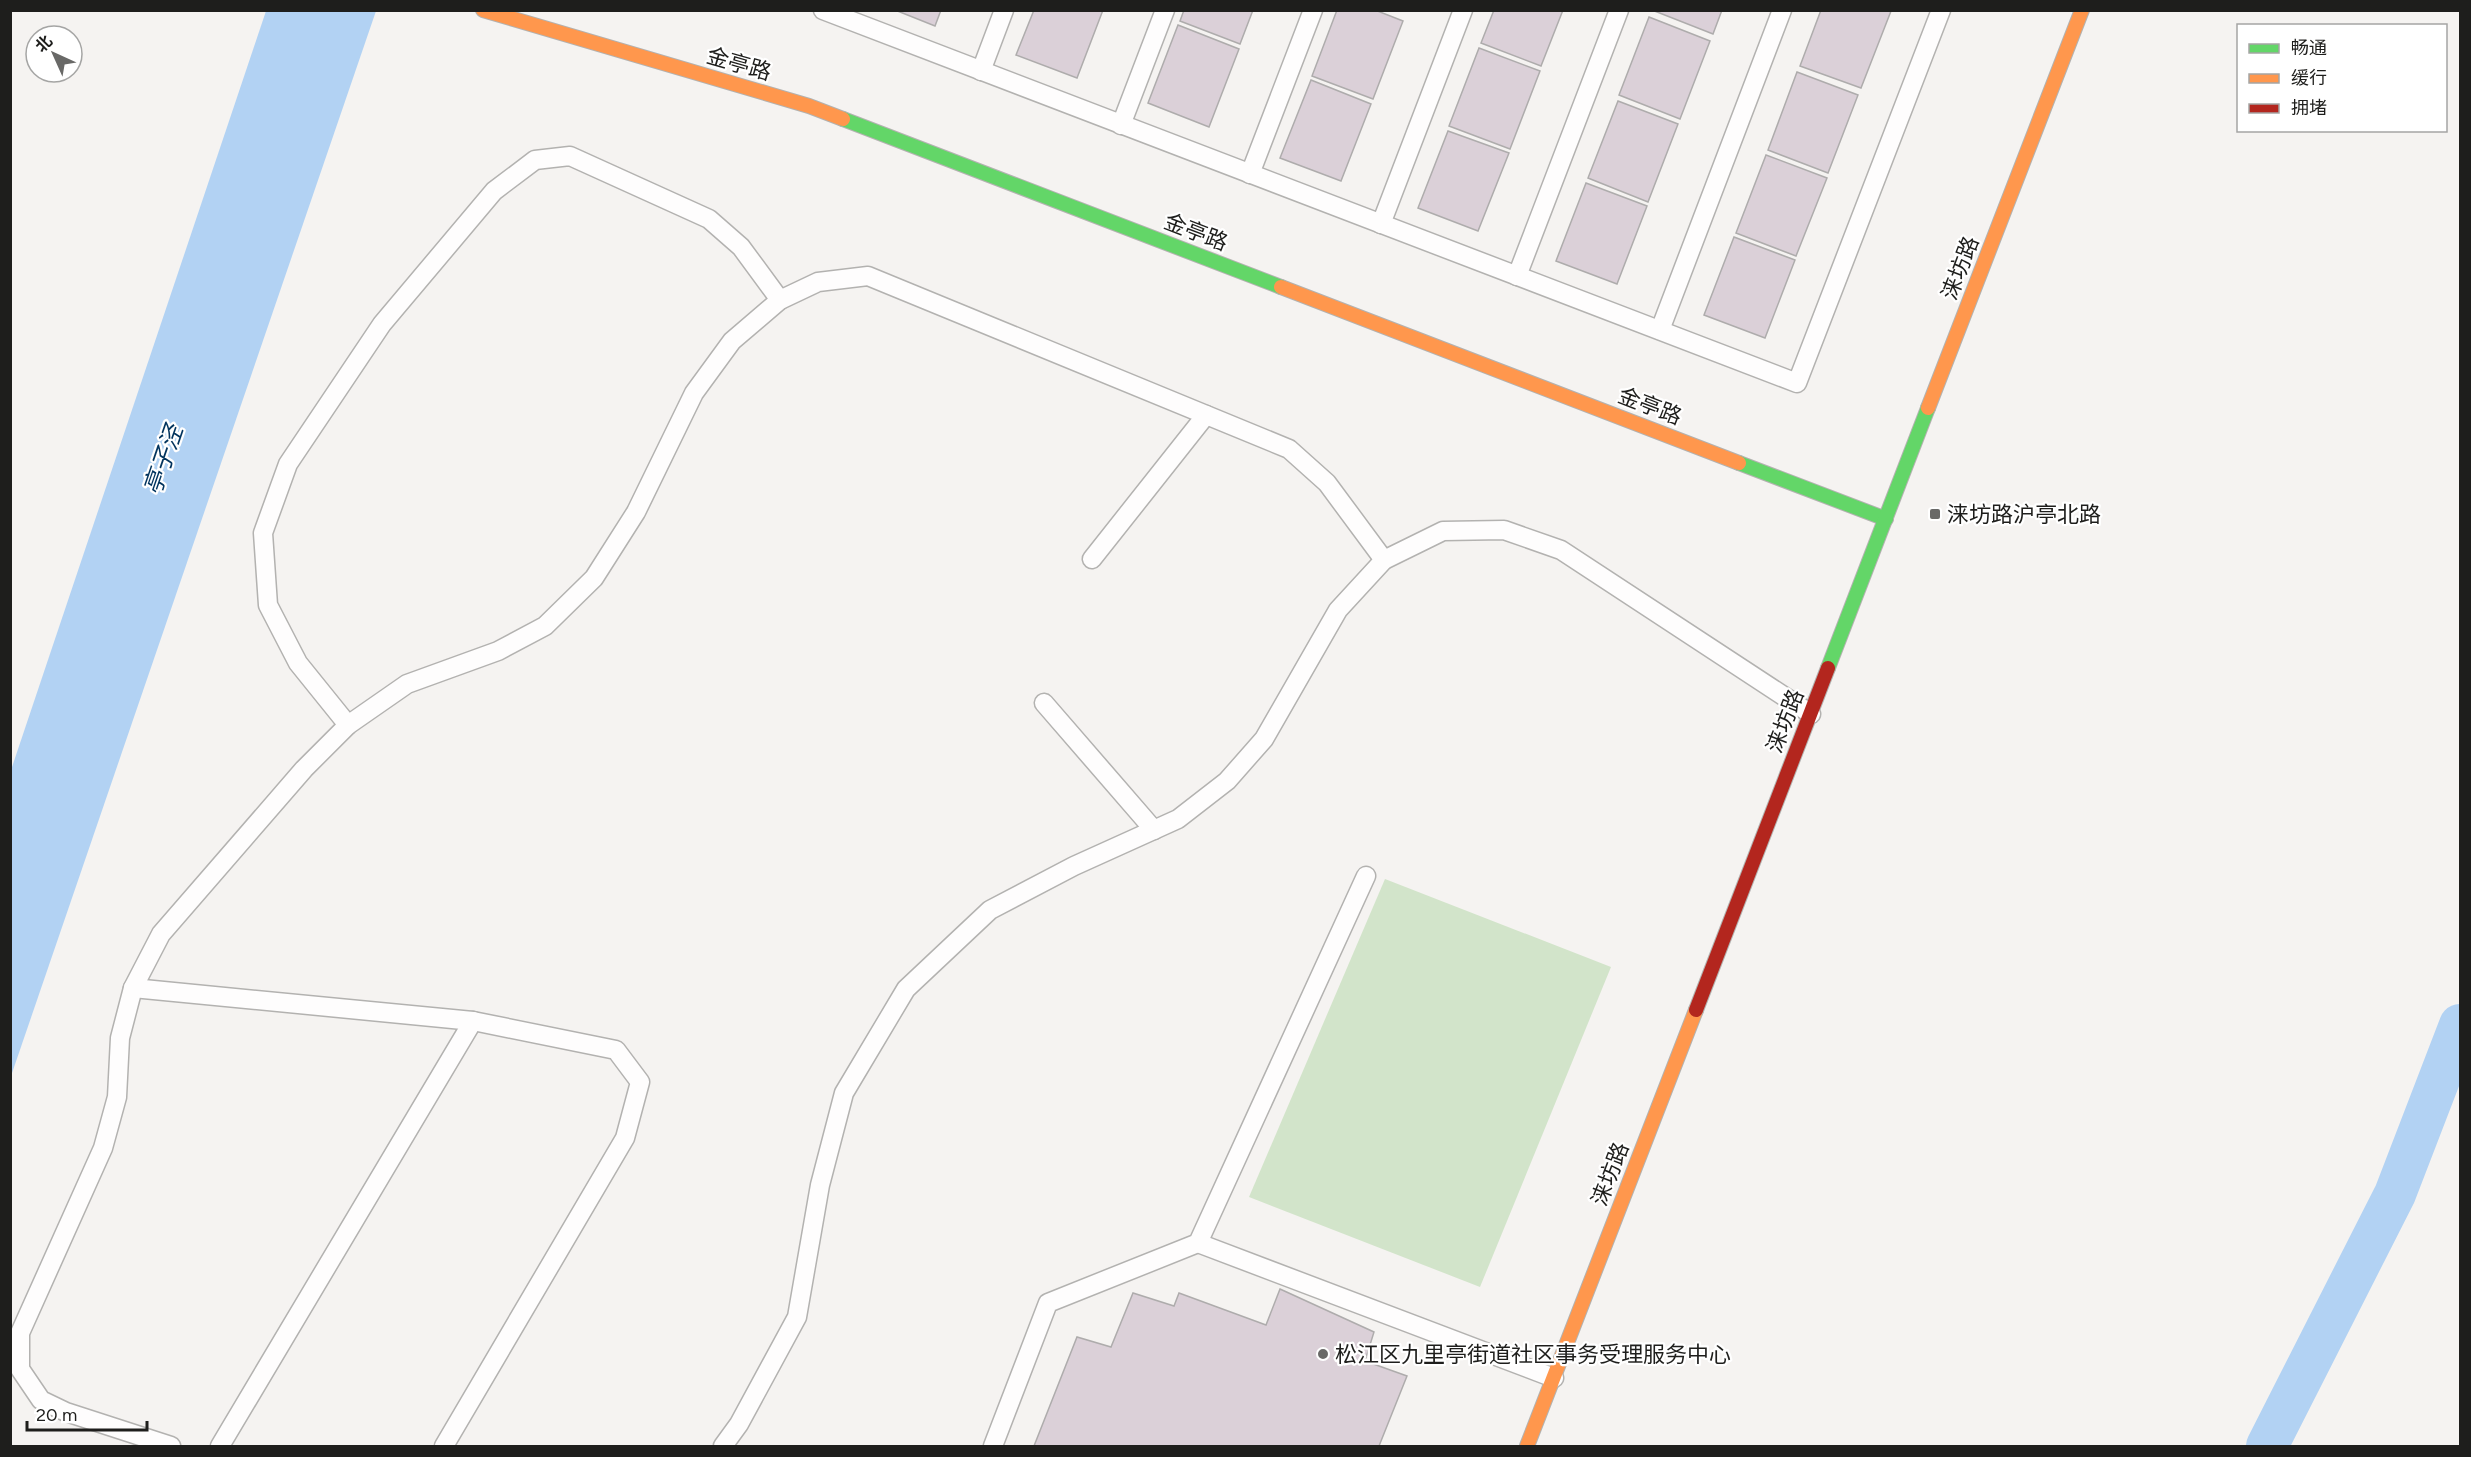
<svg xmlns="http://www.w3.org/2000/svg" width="2471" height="1457" font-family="Figtree,'Noto Sans SC',sans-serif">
  <rect width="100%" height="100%" fill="#f5f3f1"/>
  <path fill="#d2e4ca" d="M 1385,879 L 1611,967 L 1480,1287 L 1249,1197 Z"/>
  <path fill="#b2d2f3" d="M 266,11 L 376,11 L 11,1076 L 11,770 Z"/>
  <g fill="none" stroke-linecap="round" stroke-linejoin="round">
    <path stroke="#b2d2f3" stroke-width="42" d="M 2267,1446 L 2395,1194 L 2460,1025"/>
  </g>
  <g fill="#dbd0d8" stroke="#aeacac" stroke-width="1.5">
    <path d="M 895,10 L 941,10 L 935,26 Z"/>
    <path d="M 1034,10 L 1103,10 L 1077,78 L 1016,55 Z"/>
    <path d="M 1184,10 L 1253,10 L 1240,44 L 1180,21 Z"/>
    <path d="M 1337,10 L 1375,10 L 1403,21 L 1373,99 L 1312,76 Z"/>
    <path d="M 1494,10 L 1563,10 L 1541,66 L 1481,43 Z"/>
    <path d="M 1652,10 L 1722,10 L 1713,34 Z"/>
    <path d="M 1821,10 L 1891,11 L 1861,88 L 1800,66 Z"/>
    <path d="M 1649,17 L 1710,41 L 1680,119 L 1619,95 Z"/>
    <path d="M 1178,25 L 1239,49 L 1209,127 L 1148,103 Z"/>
    <path d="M 1479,48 L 1540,71 L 1510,149 L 1449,126 Z"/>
    <path d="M 1797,72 L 1858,95 L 1828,173 L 1768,150 Z"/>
    <path d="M 1311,80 L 1371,104 L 1341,181 L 1280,158 Z"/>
    <path d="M 1618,101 L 1678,124 L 1648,202 L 1588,178 Z"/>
    <path d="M 1448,131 L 1509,153 L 1478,231 L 1418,208 Z"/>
    <path d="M 1766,155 L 1827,178 L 1796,256 L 1736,233 Z"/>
    <path d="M 1586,183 L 1647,206 L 1617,284 L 1556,261 Z"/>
    <path d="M 1734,237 L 1795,260 L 1765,338 L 1704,315 Z"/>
    <path d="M 1280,1289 L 1374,1332 L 1365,1361 L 1407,1376 L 1379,1446 L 1034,1446 L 1077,1337 L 1111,1347 L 1133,1293 L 1174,1306 L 1179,1293 L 1266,1325 Z"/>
  </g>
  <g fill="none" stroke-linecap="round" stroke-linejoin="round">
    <defs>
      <g id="lane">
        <path d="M 823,10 L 1797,383 L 1941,10"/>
        <path d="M 981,71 L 1004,10"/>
        <path d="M 1121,125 L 1165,10"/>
        <path d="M 1250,174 L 1313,10"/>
        <path d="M 1381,224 L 1463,10"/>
        <path d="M 1517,276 L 1619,10"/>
        <path d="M 1660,330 L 1782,10"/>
        <path d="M 1092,559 L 1206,415"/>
        <path d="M 1044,703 L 1154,830"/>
        <path d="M 348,725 L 298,663 L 268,605 L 263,533 L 288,464 L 382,324 L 494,191 L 535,160 L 570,156 L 709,219 L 741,247 L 780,300"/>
        <path d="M 133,988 L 473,1021 L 616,1050 L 640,1082 L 625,1138 L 444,1446"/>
        <path d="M 1198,1243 L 1554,1378"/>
        <path d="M 171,1446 L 66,1412 L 41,1400 L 20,1369 L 20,1333 L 103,1148 L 117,1097 L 120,1038 L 133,988 L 161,934 L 304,769 L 348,725 L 407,684 L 498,651 L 545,626 L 594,578 L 636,512 L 694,393 L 732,341 L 780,300 L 818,282 L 868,276 L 1289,449 L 1327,483 L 1384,560"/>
        <path d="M 220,1446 L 473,1021"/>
        <path d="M 723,1446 L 739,1424 L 797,1317 L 820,1185 L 844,1093 L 906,989 L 990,910 L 1074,866 L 1178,819 L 1227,781 L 1264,739 L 1338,610 L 1384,560 L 1443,531 L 1504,530 L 1561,550 L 1811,714"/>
        <path d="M 993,1446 L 1048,1303 L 1198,1243 L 1366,876"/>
      </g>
      <g id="fast">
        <path d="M 843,119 L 1281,287"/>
        <path d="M 1739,463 L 1886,519"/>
        <path d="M 1828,668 L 1928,408"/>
      </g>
      <g id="slow">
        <path d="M 483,10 L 809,106 L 843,119"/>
        <path d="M 1281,287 L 1739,463"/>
        <path d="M 1928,408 L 2082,10"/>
        <path d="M 1527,1446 L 1696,1010"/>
      </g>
      <path id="jam" d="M 1696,1010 L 1828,668"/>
    </defs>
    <use href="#lane" stroke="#b3b2b0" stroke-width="21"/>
    <use href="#fast" stroke="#b3b2b0" stroke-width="16"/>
    <use href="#slow" stroke="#b3b2b0" stroke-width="16"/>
    <use href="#jam" stroke="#b3b2b0" stroke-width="16"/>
    <use href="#lane" stroke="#fefdfd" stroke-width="18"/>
    <use href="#fast" stroke="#63d668" stroke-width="14"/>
    <use href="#slow" stroke="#ff974d" stroke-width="14"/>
    <use href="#jam" stroke="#b3261e" stroke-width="14"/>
  </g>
  <g fill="#696967" stroke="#fff" stroke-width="2">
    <rect x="1929" y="508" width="12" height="12" rx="3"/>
    <circle cx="1323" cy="1354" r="6"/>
  </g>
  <g text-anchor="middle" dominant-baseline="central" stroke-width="4.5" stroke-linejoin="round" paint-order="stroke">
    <g font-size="22" fill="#1e1e1c" stroke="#fff">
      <text transform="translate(739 64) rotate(16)">金亭路</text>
      <text transform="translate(1196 232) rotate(21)">金亭路</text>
      <text transform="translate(1960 268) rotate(-69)">涞坊路</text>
      <text transform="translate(1650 406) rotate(21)">金亭路</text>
      <text transform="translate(1785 721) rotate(-69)">涞坊路</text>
      <text transform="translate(1610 1174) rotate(-69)">涞坊路</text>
    </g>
    <g font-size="22" fill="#1e1e1c" stroke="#fff" text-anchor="start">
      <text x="1947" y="514">涞坊路沪亭北路</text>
      <text x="1335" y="1354">松江区九里亭街道社区事务受理服务中心</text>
    </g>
    <g font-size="24" font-style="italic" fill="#00335d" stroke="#fff">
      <text transform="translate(163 460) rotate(-71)">亭子泾</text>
    </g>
  </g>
  <rect width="2471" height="1457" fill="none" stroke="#1e1e1c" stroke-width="24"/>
  <rect x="2237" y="24" width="210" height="108" fill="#ffffff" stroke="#a5a5a4" stroke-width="1.5"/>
  <rect x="2249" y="44" width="30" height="9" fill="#63d668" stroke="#a5a5a4" stroke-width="1.5"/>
  <text x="2291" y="54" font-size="18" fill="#1e1e1c">畅通</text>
  <rect x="2249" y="74" width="30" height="9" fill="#ff974d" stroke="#a5a5a4" stroke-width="1.5"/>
  <text x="2291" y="84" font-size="18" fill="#1e1e1c">缓行</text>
  <rect x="2249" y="104" width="30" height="9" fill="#b3261e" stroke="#a5a5a4" stroke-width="1.5"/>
  <text x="2291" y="114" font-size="18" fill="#1e1e1c">拥堵</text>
  <g transform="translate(54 54) rotate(315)"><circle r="28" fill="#ffffff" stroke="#a5a5a4" stroke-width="1.5"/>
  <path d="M0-4.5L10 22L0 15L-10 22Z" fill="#696967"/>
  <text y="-9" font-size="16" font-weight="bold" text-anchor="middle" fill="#1e1e1c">北</text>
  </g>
  <path d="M27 1421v9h120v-9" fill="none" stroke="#1e1e1c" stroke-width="3"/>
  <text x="36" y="1421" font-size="18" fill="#1e1e1c" stroke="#ffffff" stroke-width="4.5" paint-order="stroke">20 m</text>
</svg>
